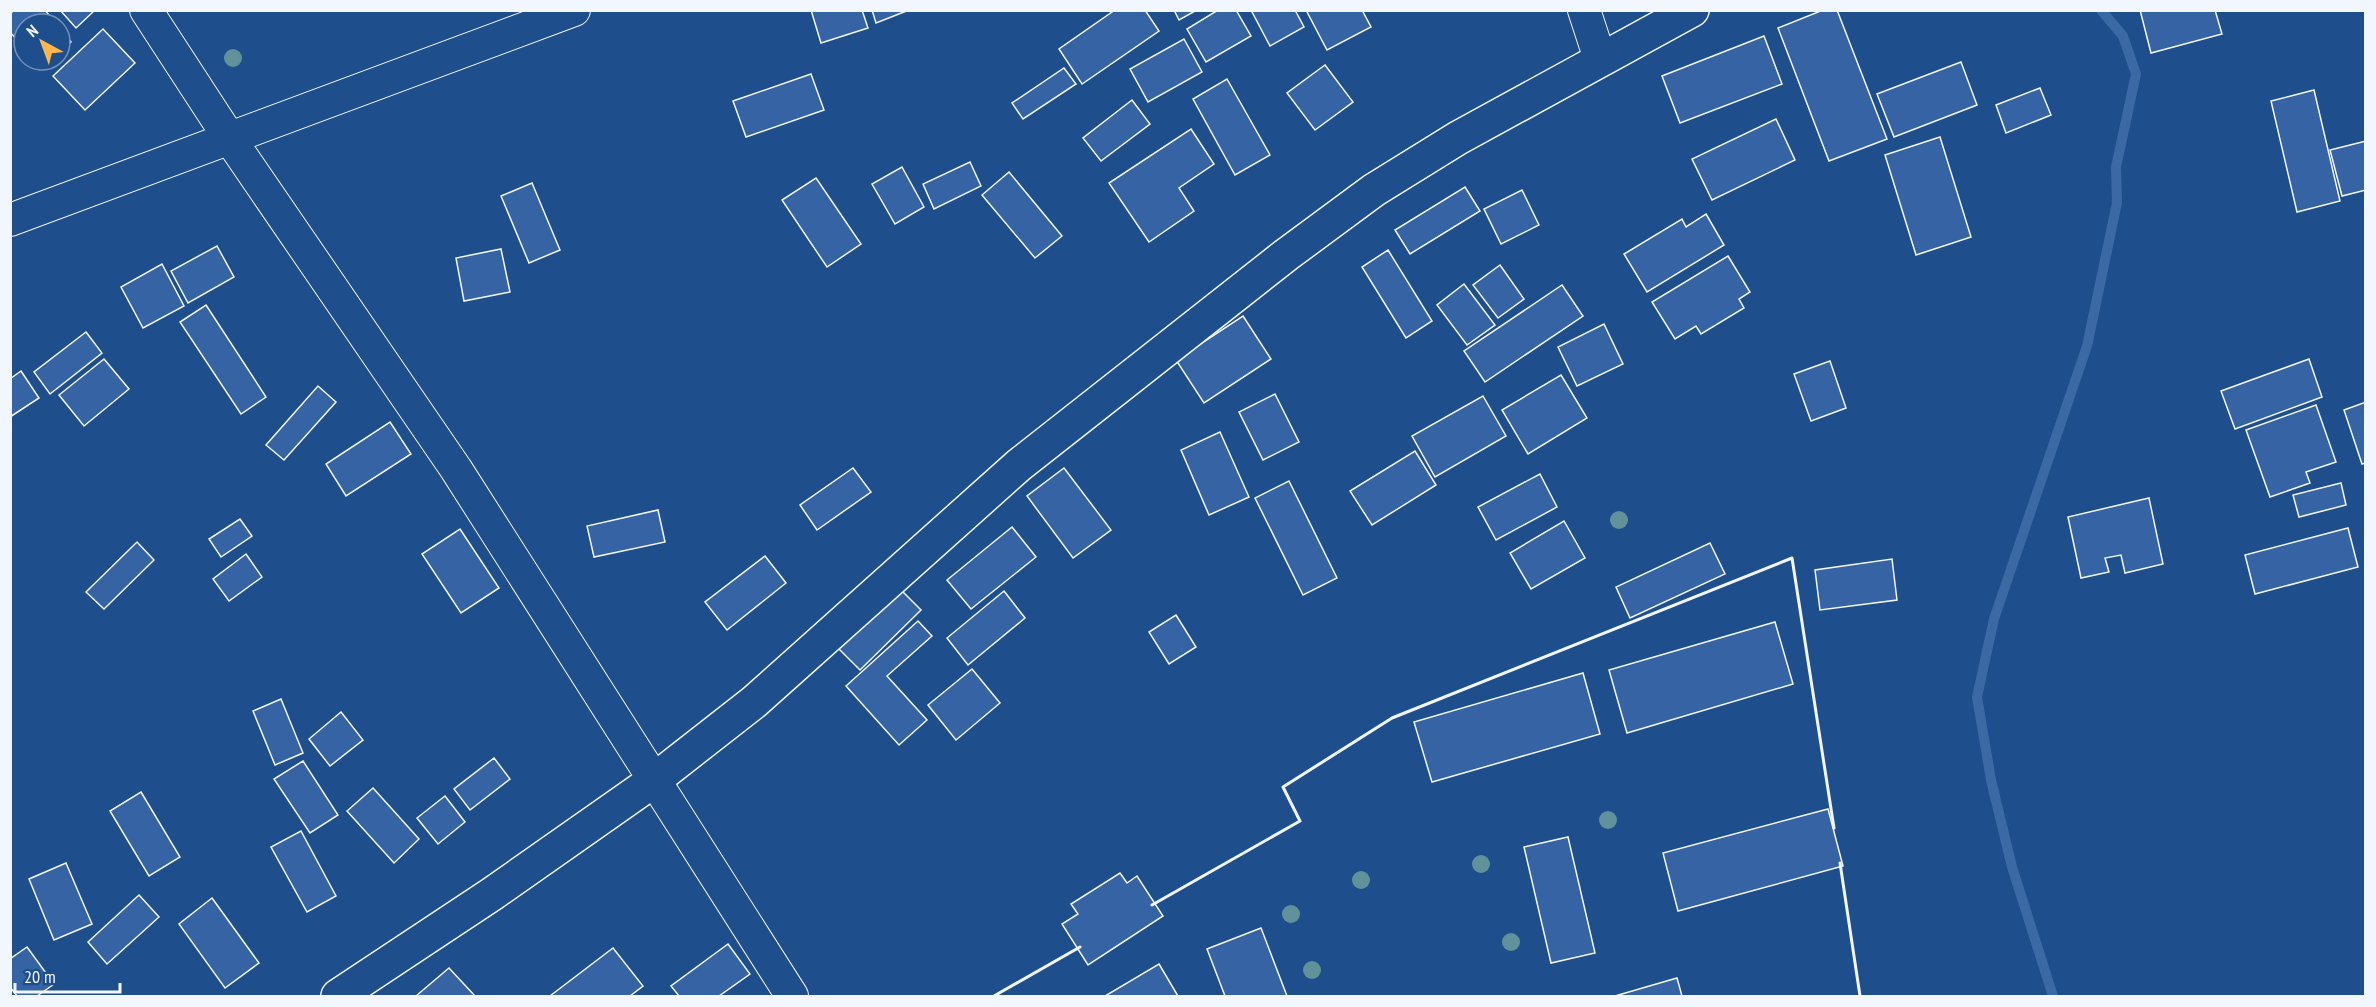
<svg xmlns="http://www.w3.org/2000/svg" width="2376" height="1007" font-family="'PT Sans Narrow',sans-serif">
  <rect width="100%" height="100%" fill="#1f4e8c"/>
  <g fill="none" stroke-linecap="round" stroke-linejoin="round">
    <path stroke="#3b69a3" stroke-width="10" d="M 2053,996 L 2012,867 L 1991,780 L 1977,697 L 1994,619 L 2087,346 L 2117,203 L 2116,167 L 2136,74 L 2123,36 L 2101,10"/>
  </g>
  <g fill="#3563a3" stroke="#f2f6ff" stroke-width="1.5">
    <path d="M 14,10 L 45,10 L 56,24 L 24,24 L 24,48 L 10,32 L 10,14 Z"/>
    <path d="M 60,10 L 95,10 L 76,28 Z"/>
    <path d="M 811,10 L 862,10 L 868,28 L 821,43 Z"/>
    <path d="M 872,10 L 909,10 L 876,23 Z"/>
    <path d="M 1115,10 L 1145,10 L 1159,31 L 1082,84 L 1059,49 Z"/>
    <path d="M 1174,10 L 1197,10 L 1179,20 Z"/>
    <path d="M 1218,10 L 1236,10 L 1251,36 L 1206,62 L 1187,29 Z"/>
    <path d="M 1251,10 L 1295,10 L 1304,27 L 1270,46 Z"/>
    <path d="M 1306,10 L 1362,10 L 1371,27 L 1327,50 Z"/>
    <path d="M 1823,10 L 1837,10 L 1887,139 L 1829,161 L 1778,28 Z"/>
    <path d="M 2140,10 L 2215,10 L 2222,34 L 2151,53 Z"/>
    <path d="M 60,29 L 71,42 L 60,52 Z"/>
    <path d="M 103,29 L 135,63 L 85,110 L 53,76 Z"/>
    <path d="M 1764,36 L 1782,84 L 1680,123 L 1662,76 Z"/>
    <path d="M 1184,39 L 1202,72 L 1148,102 L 1130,69 Z"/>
    <path d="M 34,60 L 50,60 L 40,68 Z"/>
    <path d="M 1961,62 L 1977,105 L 1894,137 L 1877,94 Z"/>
    <path d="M 1325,65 L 1353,102 L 1315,130 L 1287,93 Z"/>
    <path d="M 1064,68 L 1076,84 L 1023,119 L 1012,103 Z"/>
    <path d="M 811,74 L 824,110 L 746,137 L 733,101 Z"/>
    <path d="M 1227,79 L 1270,155 L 1235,175 L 1193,99 Z"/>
    <path d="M 2040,88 L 2051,115 L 2006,133 L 1996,105 Z"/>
    <path d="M 2314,90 L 2340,201 L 2297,212 L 2271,101 Z"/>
    <path d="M 1132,100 L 1150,124 L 1101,161 L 1083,138 Z"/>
    <path d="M 1776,119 L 1795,160 L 1712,200 L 1692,159 Z"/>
    <path d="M 1191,129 L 1214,164 L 1179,188 L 1194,211 L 1149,242 L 1109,183 Z"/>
    <path d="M 1940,137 L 1971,237 L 1916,255 L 1885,155 Z"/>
    <path d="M 2366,141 L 2366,190 L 2342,196 L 2330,150 Z"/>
    <path d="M 970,162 L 981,186 L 934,209 L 923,184 Z"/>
    <path d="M 902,167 L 924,207 L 895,224 L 872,184 Z"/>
    <path d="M 1009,172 L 1062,236 L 1035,258 L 982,195 Z"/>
    <path d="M 816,178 L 861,244 L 827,267 L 782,200 Z"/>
    <path d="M 532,183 L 560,250 L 529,263 L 501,196 Z"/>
    <path d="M 1465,187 L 1480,211 L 1410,254 L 1395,230 Z"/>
    <path d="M 1522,190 L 1539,225 L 1501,244 L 1484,209 Z"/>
    <path d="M 1706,214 L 1724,245 L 1647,292 L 1624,254 L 1682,219 L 1686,227 Z"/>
    <path d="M 217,246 L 234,277 L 188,303 L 171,271 Z"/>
    <path d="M 501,249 L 510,292 L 464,301 L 456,258 Z"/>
    <path d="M 1388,250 L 1432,321 L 1406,338 L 1362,267 Z"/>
    <path d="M 1728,256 L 1750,292 L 1739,299 L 1744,308 L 1701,334 L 1696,326 L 1675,339 L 1652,302 Z"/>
    <path d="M 162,264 L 184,306 L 143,328 L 121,287 Z"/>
    <path d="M 1500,265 L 1524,299 L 1498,318 L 1473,285 Z"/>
    <path d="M 1464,284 L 1495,325 L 1467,345 L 1437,305 Z"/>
    <path d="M 1562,285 L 1583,316 L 1485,382 L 1464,351 Z"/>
    <path d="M 206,305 L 266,397 L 241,414 L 180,322 Z"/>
    <path d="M 1243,316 L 1271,359 L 1204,403 L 1176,360 Z"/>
    <path d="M 1604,324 L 1623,364 L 1577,386 L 1558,347 Z"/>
    <path d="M 86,332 L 102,353 L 50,394 L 34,372 Z"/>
    <path d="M 104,359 L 129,389 L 84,426 L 59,395 Z"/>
    <path d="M 2309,359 L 2322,397 L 2235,429 L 2221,391 Z"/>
    <path d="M 1830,361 L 1846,408 L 1811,421 L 1794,374 Z"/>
    <path d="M 21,371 L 39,398 L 10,417 L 10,379 Z"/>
    <path d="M 1561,375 L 1587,418 L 1528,454 L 1502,410 Z"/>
    <path d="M 318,386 L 336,402 L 284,460 L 266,445 Z"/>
    <path d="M 1275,394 L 1299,442 L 1263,460 L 1239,412 Z"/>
    <path d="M 1483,396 L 1506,436 L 1435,477 L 1412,436 Z"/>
    <path d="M 2366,402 L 2366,463 L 2362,464 L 2344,410 Z"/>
    <path d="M 2316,405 L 2336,462 L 2306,472 L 2310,483 L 2270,497 L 2246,430 Z"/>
    <path d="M 390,422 L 411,454 L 346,496 L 326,464 Z"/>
    <path d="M 1220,432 L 1249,497 L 1209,515 L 1181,450 Z"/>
    <path d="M 1415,451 L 1436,485 L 1372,525 L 1350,491 Z"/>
    <path d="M 853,468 L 871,492 L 817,530 L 800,505 Z"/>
    <path d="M 1064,468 L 1111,530 L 1073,558 L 1027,496 Z"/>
    <path d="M 1540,474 L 1557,507 L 1496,540 L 1478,507 Z"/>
    <path d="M 1289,481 L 1337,578 L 1303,595 L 1255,498 Z"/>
    <path d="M 2341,483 L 2346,505 L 2299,517 L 2293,495 Z"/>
    <path d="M 2149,498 L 2163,564 L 2125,573 L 2121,555 L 2105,558 L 2109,572 L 2081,578 L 2068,517 Z"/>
    <path d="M 658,510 L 665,542 L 594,557 L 587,526 Z"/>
    <path d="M 240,519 L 252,536 L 221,557 L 209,539 Z"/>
    <path d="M 1564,521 L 1585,558 L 1531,589 L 1510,553 Z"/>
    <path d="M 1012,527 L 1036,557 L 971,609 L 947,580 Z"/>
    <path d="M 2348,528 L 2358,567 L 2255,594 L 2245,555 Z"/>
    <path d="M 460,529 L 499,588 L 461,613 L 422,554 Z"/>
    <path d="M 137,542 L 154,560 L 104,609 L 86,592 Z"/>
    <path d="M 1710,543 L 1725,574 L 1630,618 L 1616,587 Z"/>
    <path d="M 246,554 L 262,577 L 229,601 L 213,579 Z"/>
    <path d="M 765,556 L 786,583 L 727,630 L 705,602 Z"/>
    <path d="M 1892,559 L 1897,600 L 1820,610 L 1815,570 Z"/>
    <path d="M 893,582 L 921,610 L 860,670 L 832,642 Z"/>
    <path d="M 1004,591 L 1025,618 L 968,665 L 947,638 Z"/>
    <path d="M 1176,615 L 1196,647 L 1169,664 L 1149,632 Z"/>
    <path d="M 918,621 L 932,636 L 887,676 L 927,720 L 899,745 L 846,686 Z"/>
    <path d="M 1775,622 L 1793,684 L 1627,733 L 1609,670 Z"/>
    <path d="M 972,669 L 1000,703 L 956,740 L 928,705 Z"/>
    <path d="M 1583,673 L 1600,734 L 1432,782 L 1414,722 Z"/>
    <path d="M 281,699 L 303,753 L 275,765 L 253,711 Z"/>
    <path d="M 341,712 L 363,740 L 330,766 L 309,739 Z"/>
    <path d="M 494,758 L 510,779 L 470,810 L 454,789 Z"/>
    <path d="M 303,761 L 338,815 L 310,833 L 274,779 Z"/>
    <path d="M 373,788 L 419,839 L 394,863 L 347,811 Z"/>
    <path d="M 141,792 L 180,857 L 149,876 L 110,811 Z"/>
    <path d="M 445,796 L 465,822 L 438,844 L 417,818 Z"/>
    <path d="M 1828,809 L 1843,866 L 1678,911 L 1663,853 Z"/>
    <path d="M 301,831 L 336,896 L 307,912 L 271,847 Z"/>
    <path d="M 1568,837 L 1595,953 L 1551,963 L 1524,847 Z"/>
    <path d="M 66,863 L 92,924 L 54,940 L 29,879 Z"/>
    <path d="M 1120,873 L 1127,883 L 1137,876 L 1163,916 L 1088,965 L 1062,924 L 1078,914 L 1071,904 Z"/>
    <path d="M 139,895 L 159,917 L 107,964 L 88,942 Z"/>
    <path d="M 212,898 L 259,963 L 225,988 L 179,924 Z"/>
    <path d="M 1261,928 L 1287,996 L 1225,996 L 1207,949 Z"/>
    <path d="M 728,944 L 750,974 L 719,996 L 679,996 L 671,986 Z"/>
    <path d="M 27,947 L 54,984 L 37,996 L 17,996 L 10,987 L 10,959 Z"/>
    <path d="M 613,948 L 643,986 L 630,996 L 550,996 Z"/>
    <path d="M 1159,964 L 1178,996 L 1105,996 Z"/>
    <path d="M 449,968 L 475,996 L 416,996 Z"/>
    <path d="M 1677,978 L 1682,996 L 1615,996 Z"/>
  </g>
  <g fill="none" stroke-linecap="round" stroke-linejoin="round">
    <defs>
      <g id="minor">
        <path d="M 146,10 L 230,139 L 456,469 L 792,996"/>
        <path d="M 1584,10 L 1600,59"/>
        <path d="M 10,220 L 574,10"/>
      </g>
      <path id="tertiary" d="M 338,996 L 492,894 L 653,781 L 754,702 L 1019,465 L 1286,255 L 1374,190 L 1458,138 L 1692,10"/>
    </defs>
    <use href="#minor" stroke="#f2f6ff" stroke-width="34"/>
    <use href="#tertiary" stroke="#f2f6ff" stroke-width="36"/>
    <use href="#minor" stroke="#1f4e8c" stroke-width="32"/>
    <use href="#tertiary" stroke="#1f4e8c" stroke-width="33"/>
    <g stroke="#f2f6ff" stroke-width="3">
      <path d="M 1840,863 L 1860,996"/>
      <path d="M 1152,905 L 1300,821 L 1283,787 L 1392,718 L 1792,558 L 1834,828"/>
      <path d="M 994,996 L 1080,947"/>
    </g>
  </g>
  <g fill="#61919a">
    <circle cx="233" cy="58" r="9"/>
    <circle cx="1619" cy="520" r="9"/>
    <circle cx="1608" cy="820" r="9"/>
    <circle cx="1481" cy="864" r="9"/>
    <circle cx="1361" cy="880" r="9"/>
    <circle cx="1291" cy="914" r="9"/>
    <circle cx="1511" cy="942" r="9"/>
    <circle cx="1312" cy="970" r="9"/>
  </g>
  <rect width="2376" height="1007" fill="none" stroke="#f2f6ff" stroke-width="24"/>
  <g transform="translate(42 42) rotate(319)"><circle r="28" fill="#1f4e8c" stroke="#7391ba" stroke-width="1.5"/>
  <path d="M0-4.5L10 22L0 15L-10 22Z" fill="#ffb74d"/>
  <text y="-9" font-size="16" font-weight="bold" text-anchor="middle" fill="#f2f6ff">N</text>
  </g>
  <path d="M15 983v9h105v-9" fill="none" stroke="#f2f6ff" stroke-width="3"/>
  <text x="24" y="983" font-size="18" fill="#f2f6ff" stroke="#1f4e8c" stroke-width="4.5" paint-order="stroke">20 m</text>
</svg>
